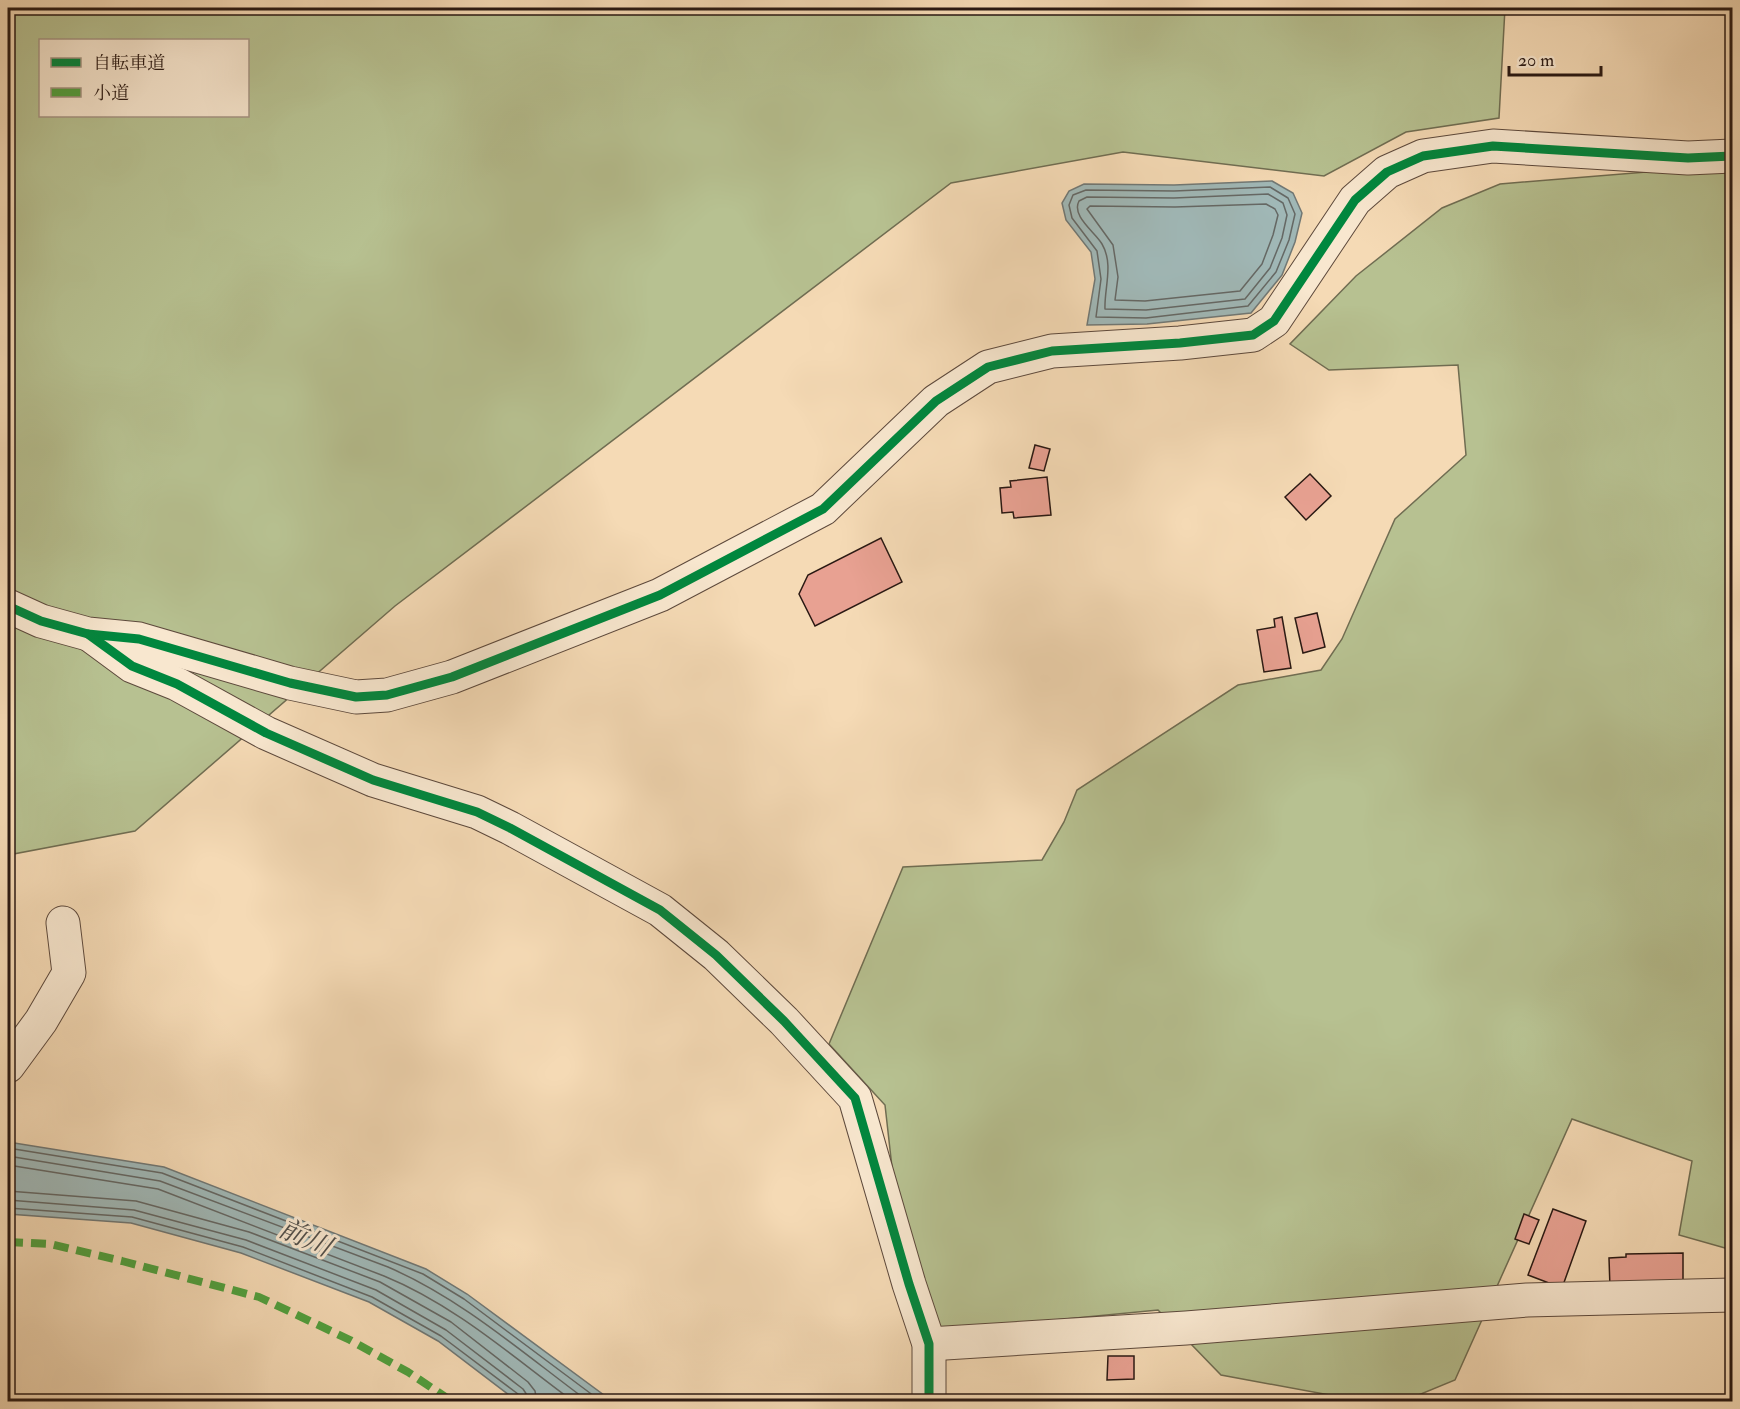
<svg xmlns="http://www.w3.org/2000/svg" width="1740" height="1409" font-family="'IM FELL Double Pica','Noto Serif JP',serif">
  <rect width="100%" height="100%" fill="#f5dab5"/>
  <filter id="stains"><feTurbulence type="fractalNoise" baseFrequency=".00333" numOctaves="4"/><feColorMatrix values="0 0 0 0 .2 0 0 0 0 .09 0 0 0 0 .02 0 0 0 .5 -.17"/></filter>
  <radialGradient id="worn" r=".72"><stop offset=".6" stop-color="#630" stop-opacity="0"/><stop offset="1" stop-color="#630" stop-opacity=".3"/></radialGradient>
  <g fill="#b7c191" stroke="#706d52" stroke-width="1.5" fill-rule="evenodd">
    <path d="M 8,8 L 1505,8 L 1499,118 L 1406,132 L 1324,176 L 1123,152 L 951,183 L 395,606 L 135,831 L 8,855 ZM 40,40 L 248,40 L 248,116 L 40,116 Z"/>
    <path d="M 1732,165 L 1732,1250 L 1679,1235 L 1692,1161 L 1572,1119 L 1455,1380 L 1404,1401 L 1362,1401 L 1221,1375 L 1158,1310 L 940,1331 L 893,1176 L 885,1105 L 829,1044 L 903,867 L 1042,860 L 1064,822 L 1077,790 L 1238,685 L 1321,670 L 1342,639 L 1395,519 L 1466,455 L 1458,365 L 1329,370 L 1290,344 L 1356,276 L 1442,208 L 1500,184 Z"/>
  </g>
  <g fill="#a0b8b7" stroke="#717875" stroke-width="1.5">
    <path d="M 1272,181 L 1293,193 L 1302,213 L 1295,242 L 1282,275 L 1251,313 L 1147,324 L 1087,325 L 1095,279 L 1091,252 L 1066,220 L 1062,203 L 1069,191 L 1084,184 L 1174,185 Z"/>
    <path d="M 8,1142 L 164,1167 L 426,1269 L 467,1294 L 612,1401 L 517,1401 L 438,1341 L 369,1302 L 241,1253 L 131,1223 L 8,1214 Z"/>
  </g>
  <g fill="none" stroke-linecap="round" stroke-linejoin="round">
    <g stroke="#656865" stroke-width="1.5">
      <path d="M 1270,187 L 1288,198 L 1295,214 L 1289,240 L 1276,272 L 1248,306 L 1146,318 L 1096,317 L 1101,279 L 1097,251 L 1072,218 L 1069,205 L 1073,195 L 1086,190 L 1174,191 Z"/>
      <path d="M 1268,194 L 1283,203 L 1287,215 L 1282,238 L 1270,268 L 1245,299 L 1146,310 L 1105,309 C 1104,289 1114,264 1102,244 C 1095,232 1071,216 1079,201 L 1087,197 L 1174,198 Z"/>
      <path d="M 1266,204 L 1275,209 L 1278,215 L 1273,235 L 1262,264 L 1240,291 L 1145,301 L 1115,300 L 1118,277 L 1113,245 L 1087,209 L 1090,206 L 1175,207 Z"/>
      <path d="M 8,1148 L 162,1173 L 423,1274 L 464,1299 L 602,1402"/>
      <path d="M 8,1156 L 160,1181 L 388,1267 C 462,1299 524,1354 589,1402"/>
      <path d="M 8,1165 L 158,1189 L 384,1276 C 455,1305 513,1357 574,1402"/>
      <path d="M 8,1191 L 136,1201 L 249,1232 L 380,1282 L 451,1322 L 528,1382 L 535,1391 L 537,1402"/>
      <path d="M 8,1200 L 134,1210 L 246,1240 L 376,1290 L 446,1330 L 523,1389 L 527,1395 L 528,1402"/>
      <path d="M 8,1208 L 132,1217 L 243,1247 L 372,1297 L 441,1336 L 518,1394 L 520,1402"/>
    </g>
  </g>
  <g fill="#e8a192" stroke="#2a1913" stroke-width="1.5">
    <path d="M 1035,445 L 1050,449 L 1044,471 L 1029,468 Z"/>
    <path d="M 1310,474 L 1331,496 L 1306,520 L 1285,497 Z"/>
    <path d="M 1047,477 L 1051,515 L 1014,518 L 1013,512 L 1002,513 L 1000,488 L 1011,487 L 1010,481 Z"/>
    <path d="M 881,538 L 902,582 L 815,626 L 799,594 L 808,575 Z"/>
    <path d="M 1317,613 L 1325,647 L 1303,653 L 1295,618 Z"/>
    <path d="M 1282,617 L 1291,668 L 1264,672 L 1257,630 L 1275,627 L 1274,619 Z"/>
    <path d="M 1553,1209 L 1586,1221 L 1562,1288 L 1528,1275 Z"/>
    <path d="M 1524,1214 L 1539,1220 L 1529,1244 L 1515,1239 Z"/>
    <path d="M 1683,1253 L 1683,1286 L 1610,1288 L 1609,1258 L 1626,1257 L 1626,1254 Z"/>
    <path d="M 1108,1356 L 1134,1356 L 1134,1379 L 1107,1380 Z"/>
  </g>
  <g fill="none" stroke-linecap="round" stroke-linejoin="round">
    <defs>
      <g id="minor">
        <path d="M 8,606 L 41,621 L 88,634 L 139,639 L 290,683 L 356,697 L 387,695 L 452,677 L 660,595 L 823,509 L 936,401 L 988,367 L 1052,351 L 1180,343 L 1253,335 L 1274,321 L 1355,200 L 1387,172 L 1423,156 L 1493,146 L 1688,158 L 1732,156"/>
        <path d="M 90,635 L 132,666 L 177,684 L 266,733 L 373,780 L 477,812 L 510,828 L 660,910 L 716,955 L 784,1021 L 855,1098 L 909,1284 L 929,1344 L 929,1402"/>
        <path d="M 8,1066 L 41,1021 L 69,973 L 63,923"/>
        <path d="M 929,1344 L 1186,1328 L 1527,1300 L 1732,1295"/>
      </g>
    </defs>
    <use href="#minor" stroke="#5d493c" stroke-width="35"/>
    <use href="#minor" stroke="#f8e7cf" stroke-width="33"/>
    <path stroke="#51a13f" stroke-width="8" stroke-dasharray="15 8" stroke-linecap="butt" d="M 8,1242 L 50,1244 L 122,1261 L 259,1297 L 350,1340 L 408,1372 L 453,1402"/>
    <defs>
      <g id="cycleway">
        <path d="M 8,606 L 41,621 L 88,634 L 139,639 L 290,683 L 356,697 L 387,695 L 452,677 L 660,595 L 823,509 L 936,401 L 988,367 L 1052,351 L 1180,343 L 1253,335 L 1274,321 L 1355,200 L 1387,172 L 1423,156 L 1493,146 L 1688,158 L 1732,156"/>
        <path d="M 88,634 L 132,666 L 177,684 L 266,733 L 373,780 L 477,812 L 510,828 L 660,910 L 716,955 L 784,1021 L 855,1098 L 909,1284 L 929,1344 L 929,1402"/>
      </g>
    </defs>
    <use href="#cycleway" stroke="#f8e7cf" stroke-width="13"/>
    <use href="#cycleway" stroke="#00873e" stroke-width="9"/>
  </g>
  <g text-anchor="middle" dominant-baseline="central" stroke-width="6" stroke-linejoin="round" paint-order="stroke">
    <g font-size="27" font-style="italic" fill="#53514c" stroke="#f8e7cf">
      <text transform="translate(305 1238) rotate(24)">前川</text>
    </g>
  </g>
  <rect width="1740" height="1409" fill="none" stroke="#f5dab5" stroke-width="30"/>
  <rect x="9" y="9" width="1722" height="1391" fill="none" stroke="#2a1913" stroke-width="3"/>
  <rect x="15" y="15" width="1710" height="1379" fill="none" stroke="#2a1913" stroke-width="1.5"/>
  <rect x="39" y="39" width="210" height="78" fill="#f8e7cf" stroke="#a69584" stroke-width="1.5"/>
  <rect x="51" y="58" width="30" height="9" fill="#00873e" stroke="#a69584" stroke-width="1.5"/>
  <text x="93" y="69" font-size="18" fill="#2a1913">自転車道</text>
  <rect x="51" y="88" width="30" height="9" fill="#51a13f" stroke="#a69584" stroke-width="1.5"/>
  <text x="93" y="99" font-size="18" fill="#2a1913">小道</text>
  <path d="M1509 66v9h92v-9" fill="none" stroke="#2a1913" stroke-width="3"/>
  <text x="1518" y="66" font-size="18" fill="#2a1913" stroke="#f8e7cf" stroke-width="4.5" paint-order="stroke">20 m</text>
  <rect width="100%" height="100%" filter="url(#stains)"/>
  <rect width="100%" height="100%" fill="url(#worn)"/>
</svg>
